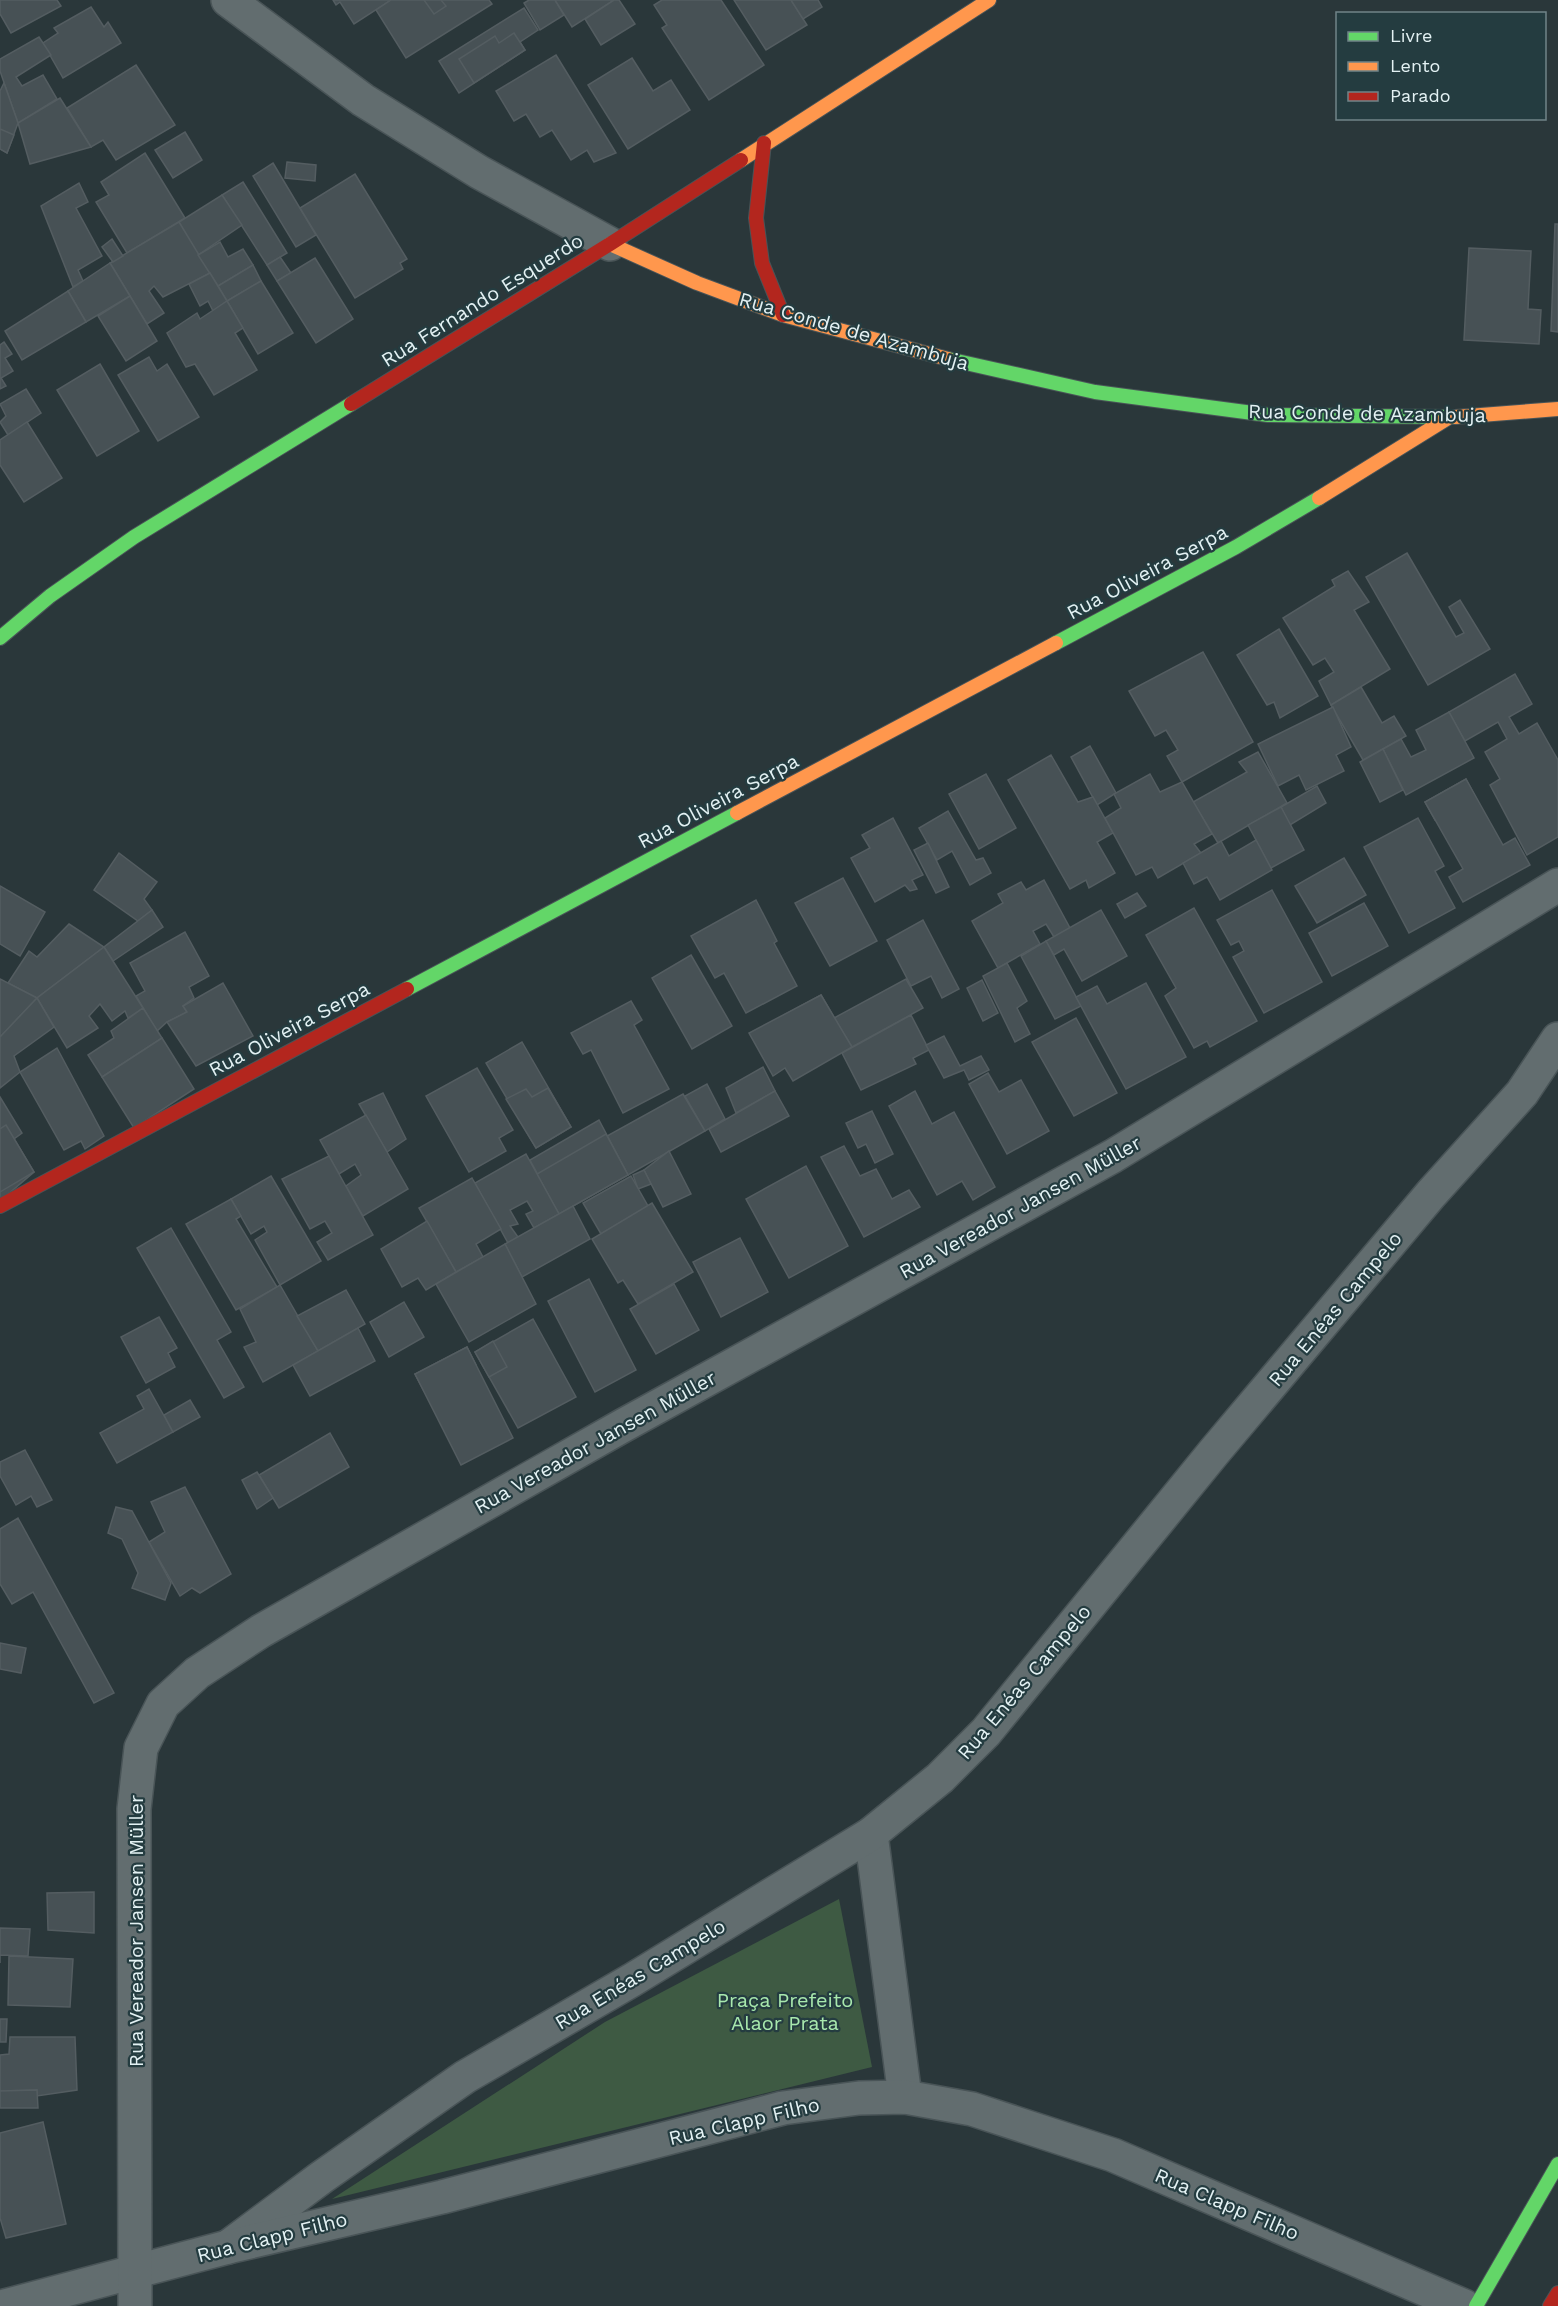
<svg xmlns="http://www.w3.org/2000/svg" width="1558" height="2306" font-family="'Work Sans',sans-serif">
  <rect width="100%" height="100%" fill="#2a373a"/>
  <path fill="#3e5a43" d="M 839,1899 L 872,2067 L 332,2199 L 605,2022 Z"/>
  <g fill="#475155" stroke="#545d61" stroke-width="1.5">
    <path d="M 0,0 L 57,0 L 61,6 L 11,33 L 0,14 Z"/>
    <path d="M 333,0 L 391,0 L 354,24 L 340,2 L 336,5 Z"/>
    <path d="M 391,0 L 489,0 L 492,4 L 406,58 L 376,10 Z"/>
    <path d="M 424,0 L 441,0 L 446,6 L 434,14 Z"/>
    <path d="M 529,0 L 555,0 L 564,15 L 540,30 L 524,3 Z"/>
    <path d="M 555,0 L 614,0 L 572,27 Z"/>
    <path d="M 614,0 L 619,0 L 635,24 L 601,45 L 585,19 Z"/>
    <path d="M 662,0 L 721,0 L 764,65 L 709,100 L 662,28 L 667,25 L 654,5 Z"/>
    <path d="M 734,0 L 791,0 L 807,25 L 766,50 Z"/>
    <path d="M 791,0 L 818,0 L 822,7 L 803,19 Z"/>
    <path d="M 91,7 L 104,27 L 108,22 L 121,43 L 63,78 L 43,43 L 58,33 L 54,28 Z"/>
    <path d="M 524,8 L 538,30 L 520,42 L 525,50 L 459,93 L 439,61 Z"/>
    <path d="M 514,33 L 525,50 L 474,83 L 459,59 L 495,36 L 499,43 Z"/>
    <path d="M 39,37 L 51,55 L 16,77 L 22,86 L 43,75 L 57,99 L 18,123 L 0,71 L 0,59 Z"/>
    <path d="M 556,55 L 616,153 L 594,162 L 587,150 L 571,160 L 552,130 L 540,137 L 526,114 L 514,121 L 496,91 Z"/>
    <path d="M 632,58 L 653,91 L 671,80 L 690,110 L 628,149 L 588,85 Z"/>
    <path d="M 136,65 L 175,125 L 116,160 L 103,140 L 91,147 L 67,108 Z"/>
    <path d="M 4,83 L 18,123 L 7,153 L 0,149 L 0,91 Z"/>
    <path d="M 60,98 L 91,147 L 30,164 L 18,123 Z"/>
    <path d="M 0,129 L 14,135 L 7,153 L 0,149 Z"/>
    <path d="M 185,132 L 202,160 L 173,178 L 155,150 Z"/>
    <path d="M 145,153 L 185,218 L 127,253 L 96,202 L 109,195 L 101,182 Z"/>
    <path d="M 287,162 L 316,165 L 315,181 L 285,178 Z"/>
    <path d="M 273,163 L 316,235 L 296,247 L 253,176 Z"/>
    <path d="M 355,174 L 407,259 L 400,263 L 403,269 L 355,298 L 300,208 Z"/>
    <path d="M 243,182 L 287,253 L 267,265 L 222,195 Z"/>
    <path d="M 79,183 L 88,202 L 76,208 L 102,256 L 78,270 L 83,281 L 73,287 L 41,206 Z"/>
    <path d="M 222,195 L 242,225 L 198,255 L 179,222 Z"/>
    <path d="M 179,222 L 210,273 L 163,297 L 154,286 L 149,291 L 164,313 L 147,324 L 110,263 Z"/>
    <path d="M 1555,224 L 1558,224 L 1558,332 L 1551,331 Z"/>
    <path d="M 112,239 L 123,256 L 113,262 L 102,247 Z"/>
    <path d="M 220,242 L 228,257 L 243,249 L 253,265 L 218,286 L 198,255 Z"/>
    <path d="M 1469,248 L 1531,251 L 1528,309 L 1541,310 L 1539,344 L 1464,340 Z"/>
    <path d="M 280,257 L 291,273 L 277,281 L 267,265 Z"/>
    <path d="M 315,258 L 353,319 L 316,343 L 277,281 Z"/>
    <path d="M 110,263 L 130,296 L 86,322 L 68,291 Z"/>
    <path d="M 253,265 L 261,281 L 227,301 L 218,286 Z"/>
    <path d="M 210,273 L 227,301 L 213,311 L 208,301 L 200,306 L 189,284 Z"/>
    <path d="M 261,281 L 293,333 L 258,354 L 227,301 Z"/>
    <path d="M 68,291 L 86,322 L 22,360 L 5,331 Z"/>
    <path d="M 130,296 L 157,341 L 126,361 L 98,316 Z"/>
    <path d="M 227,301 L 243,328 L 235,333 L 257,370 L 214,395 L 195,364 L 186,367 L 167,333 L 197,313 L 200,319 Z"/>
    <path d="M 4,342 L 12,354 L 5,358 L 13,371 L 1,378 L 6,386 L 0,389 L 0,345 Z"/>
    <path d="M 149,357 L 157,371 L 167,364 L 199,417 L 158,441 L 118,375 Z"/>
    <path d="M 100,364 L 139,431 L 97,456 L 57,390 Z"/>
    <path d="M 26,389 L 41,413 L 8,435 L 0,422 L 6,416 L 0,404 Z"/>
    <path d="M 27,422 L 62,478 L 24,502 L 0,465 L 0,440 Z"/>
    <path d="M 1407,553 L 1456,637 L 1464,633 L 1449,607 L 1460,600 L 1490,649 L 1428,685 L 1366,577 Z"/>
    <path d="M 1348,571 L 1369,602 L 1354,610 L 1390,669 L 1331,705 L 1319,681 L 1334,672 L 1325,658 L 1313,665 L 1283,618 L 1335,586 L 1332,580 Z"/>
    <path d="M 1279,629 L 1318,696 L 1280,718 L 1274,702 L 1267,705 L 1237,655 Z"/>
    <path d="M 1203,652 L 1253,742 L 1182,782 L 1167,756 L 1178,750 L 1166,730 L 1155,736 L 1129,691 Z"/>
    <path d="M 1515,674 L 1532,704 L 1509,717 L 1519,734 L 1537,723 L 1558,760 L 1558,837 L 1527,855 L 1490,785 L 1500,779 L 1485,752 L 1507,739 L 1498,722 L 1465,741 L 1449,712 Z"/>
    <path d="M 1361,687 L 1382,723 L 1394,716 L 1406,736 L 1363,760 L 1331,705 Z"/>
    <path d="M 1333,707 L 1351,747 L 1336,755 L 1344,771 L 1306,790 L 1299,775 L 1278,786 L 1258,744 Z"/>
    <path d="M 1449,712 L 1474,758 L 1406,795 L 1383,749 L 1401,739 L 1411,757 L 1426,750 L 1416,730 Z"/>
    <path d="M 1090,746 L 1116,793 L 1097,805 L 1071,757 Z"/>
    <path d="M 1383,749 L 1403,790 L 1380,802 L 1360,762 Z"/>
    <path d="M 1258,752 L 1287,803 L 1218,843 L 1193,802 L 1247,772 L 1239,762 Z"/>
    <path d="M 1051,755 L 1078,802 L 1093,797 L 1113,833 L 1097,842 L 1115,873 L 1089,888 L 1086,880 L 1070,889 L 1008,780 Z"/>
    <path d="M 986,774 L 1016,828 L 979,849 L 949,794 Z"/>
    <path d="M 1150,774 L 1160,792 L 1182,782 L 1212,834 L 1194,844 L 1201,853 L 1158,878 L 1152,867 L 1136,875 L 1105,818 L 1121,808 L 1114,794 Z"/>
    <path d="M 1466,779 L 1476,798 L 1435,820 L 1425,802 Z"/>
    <path d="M 1466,779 L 1503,845 L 1515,838 L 1530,865 L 1463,902 L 1449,877 L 1463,869 L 1425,802 Z"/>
    <path d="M 1317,786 L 1326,803 L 1290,825 L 1281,807 Z"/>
    <path d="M 1281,807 L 1304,850 L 1271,868 L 1248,825 Z"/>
    <path d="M 948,811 L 976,860 L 983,858 L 991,873 L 970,885 L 952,851 L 937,860 L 919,828 Z"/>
    <path d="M 893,818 L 923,875 L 912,880 L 917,889 L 910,891 L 905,885 L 875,902 L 851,858 L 870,848 L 862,835 Z"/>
    <path d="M 1418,818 L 1444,866 L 1435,871 L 1455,908 L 1409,933 L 1364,847 Z"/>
    <path d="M 1256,840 L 1272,870 L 1220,900 L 1207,877 L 1194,884 L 1183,863 L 1221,841 L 1229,856 Z"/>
    <path d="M 928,843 L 949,887 L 936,893 L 914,850 Z"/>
    <path d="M 119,853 L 157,882 L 144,899 L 152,910 L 138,921 L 94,890 Z"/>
    <path d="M 1344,858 L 1366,895 L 1317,923 L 1295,886 Z"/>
    <path d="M 843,878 L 877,941 L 830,966 L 795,903 Z"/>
    <path d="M 1044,880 L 1070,928 L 1054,937 L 1046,924 L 1033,931 L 1040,944 L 998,968 L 972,921 L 1003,903 L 998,894 L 1021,882 L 1026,890 Z"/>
    <path d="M 0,886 L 45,912 L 20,956 L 0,944 Z"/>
    <path d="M 1272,890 L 1322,982 L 1264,1013 L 1233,957 L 1244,951 L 1239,941 L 1231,945 L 1217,920 Z"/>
    <path d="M 1137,893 L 1146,906 L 1125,918 L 1117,904 Z"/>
    <path d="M 756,900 L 777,941 L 774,943 L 797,986 L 746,1013 L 724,973 L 715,978 L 691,936 Z"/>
    <path d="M 1364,903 L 1388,946 L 1332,976 L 1309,933 Z"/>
    <path d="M 1194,908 L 1257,1021 L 1210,1047 L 1207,1041 L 1194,1048 L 1165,996 L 1176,988 L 1146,935 Z"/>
    <path d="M 152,910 L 163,927 L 113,961 L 104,947 Z"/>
    <path d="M 1101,910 L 1127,956 L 1082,981 L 1064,949 L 1054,955 L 1046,941 Z"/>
    <path d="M 923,920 L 959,989 L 942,998 L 931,976 L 911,986 L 887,940 Z"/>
    <path d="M 69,924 L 104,947 L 37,998 L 8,983 L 29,951 L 37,957 Z"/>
    <path d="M 185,932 L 209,976 L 189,987 L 194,998 L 183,1006 L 187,1012 L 167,1022 L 157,1031 L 136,996 L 145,991 L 130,963 Z"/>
    <path d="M 1046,941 L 1081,1006 L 1055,1019 L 1021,956 Z"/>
    <path d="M 104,947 L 143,1008 L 128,1018 L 125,1011 L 112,1021 L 100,1004 L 89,1016 L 98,1028 L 67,1048 L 37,998 Z"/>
    <path d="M 691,955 L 732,1026 L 692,1049 L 652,978 Z"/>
    <path d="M 1007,963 L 1027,1001 L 1017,1008 L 1030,1034 L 1015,1042 L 983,976 Z"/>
    <path d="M 0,979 L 37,998 L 0,1037 Z"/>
    <path d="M 906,979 L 923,1008 L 852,1047 L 834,1018 Z"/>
    <path d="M 982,980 L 998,1013 L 983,1021 L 967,988 Z"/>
    <path d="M 223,983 L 253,1036 L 196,1066 L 167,1022 L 187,1012 L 183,1006 Z"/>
    <path d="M 1146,983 L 1186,1057 L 1126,1089 L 1076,997 L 1097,986 L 1107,1004 Z"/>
    <path d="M 821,995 L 842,1031 L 805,1051 L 784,1015 Z"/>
    <path d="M 821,995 L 852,1047 L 793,1081 L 785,1068 L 773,1076 L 749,1033 Z"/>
    <path d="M 37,998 L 54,1027 L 14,1056 L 20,1072 L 0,1088 L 0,1037 Z"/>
    <path d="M 631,1001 L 642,1020 L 634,1025 L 669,1089 L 623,1113 L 591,1050 L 583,1054 L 571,1033 Z"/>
    <path d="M 143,1008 L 162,1038 L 102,1077 L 88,1055 L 114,1038 L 111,1031 Z"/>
    <path d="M 911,1015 L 929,1050 L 913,1058 L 916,1064 L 861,1090 L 842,1053 Z"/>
    <path d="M 1076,1018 L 1117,1093 L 1074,1116 L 1032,1042 Z"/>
    <path d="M 944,1036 L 960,1066 L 981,1056 L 989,1070 L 969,1080 L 964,1070 L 944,1078 L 926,1045 Z"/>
    <path d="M 162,1038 L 194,1089 L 134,1128 L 102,1077 Z"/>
    <path d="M 522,1042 L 571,1127 L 536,1148 L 486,1063 Z"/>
    <path d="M 57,1048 L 104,1136 L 85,1149 L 81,1141 L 64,1150 L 20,1072 Z"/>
    <path d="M 763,1067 L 775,1091 L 736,1113 L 726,1088 Z"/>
    <path d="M 477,1068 L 513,1130 L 499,1138 L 506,1151 L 469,1172 L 426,1096 Z"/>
    <path d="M 988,1073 L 999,1092 L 1021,1080 L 1049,1131 L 1007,1154 L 969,1084 Z"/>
    <path d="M 707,1084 L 725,1119 L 705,1131 L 685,1096 Z"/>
    <path d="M 548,1088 L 571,1127 L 536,1148 L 506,1099 L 526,1089 L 532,1097 Z"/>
    <path d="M 775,1091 L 789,1116 L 721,1152 L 709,1129 Z"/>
    <path d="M 915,1091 L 932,1124 L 954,1112 L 995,1187 L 973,1200 L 962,1181 L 937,1195 L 889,1106 Z"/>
    <path d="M 383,1093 L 406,1139 L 387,1152 L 359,1104 Z"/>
    <path d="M 683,1094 L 705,1131 L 628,1175 L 607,1136 Z"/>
    <path d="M 0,1097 L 22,1133 L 14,1139 L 34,1172 L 0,1201 Z"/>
    <path d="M 872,1111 L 893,1154 L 875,1163 L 866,1144 L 858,1148 L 846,1123 Z"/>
    <path d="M 366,1115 L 408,1189 L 363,1216 L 346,1186 L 361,1175 L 355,1164 L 339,1174 L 320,1140 Z"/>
    <path d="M 599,1120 L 628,1175 L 559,1214 L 530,1160 Z"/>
    <path d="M 6,1125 L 34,1172 L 0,1192 L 0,1129 Z"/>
    <path d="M 606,1134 L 628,1175 L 559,1214 L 537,1174 Z"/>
    <path d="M 844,1146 L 860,1176 L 876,1169 L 892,1199 L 909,1190 L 920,1207 L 864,1237 L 821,1157 Z"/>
    <path d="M 669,1151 L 691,1194 L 663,1207 L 644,1170 Z"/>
    <path d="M 526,1154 L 559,1214 L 534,1228 L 526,1214 L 533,1211 L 527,1201 L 510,1210 L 518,1224 L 510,1226 L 518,1237 L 508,1243 L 475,1183 Z"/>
    <path d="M 329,1156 L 373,1235 L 328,1260 L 317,1242 L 332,1233 L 325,1221 L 310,1229 L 282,1179 Z"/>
    <path d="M 806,1166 L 848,1246 L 789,1278 L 746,1199 Z"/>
    <path d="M 644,1170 L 651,1184 L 638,1189 L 633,1175 Z"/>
    <path d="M 271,1176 L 321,1261 L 280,1285 L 255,1240 L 267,1232 L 264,1226 L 251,1234 L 231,1199 Z"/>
    <path d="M 631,1176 L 648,1206 L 601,1234 L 583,1203 Z"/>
    <path d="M 472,1178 L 501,1229 L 476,1244 L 483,1257 L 456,1272 L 419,1208 Z"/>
    <path d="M 231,1199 L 241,1216 L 236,1219 L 277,1287 L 236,1310 L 186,1224 Z"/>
    <path d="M 652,1203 L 693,1272 L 638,1304 L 623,1280 L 618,1283 L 592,1239 Z"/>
    <path d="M 573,1206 L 590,1239 L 522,1277 L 505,1244 Z"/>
    <path d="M 427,1221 L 456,1272 L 426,1290 L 418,1278 L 402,1287 L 381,1249 Z"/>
    <path d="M 171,1228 L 231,1332 L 217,1340 L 244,1387 L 224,1398 L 137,1248 Z"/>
    <path d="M 740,1238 L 768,1292 L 721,1317 L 693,1262 Z"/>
    <path d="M 505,1244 L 536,1304 L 469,1342 L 436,1284 Z"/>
    <path d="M 589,1279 L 636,1370 L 595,1392 L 548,1301 Z"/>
    <path d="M 674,1284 L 699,1330 L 656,1354 L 630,1309 Z"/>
    <path d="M 280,1285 L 318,1351 L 263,1382 L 244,1347 L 256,1342 L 240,1309 Z"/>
    <path d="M 346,1290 L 365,1324 L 318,1351 L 297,1316 Z"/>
    <path d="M 404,1302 L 424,1337 L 389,1357 L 370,1322 Z"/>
    <path d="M 159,1317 L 177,1348 L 168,1353 L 175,1367 L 146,1383 L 121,1337 Z"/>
    <path d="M 533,1319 L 576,1397 L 518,1428 L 475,1352 Z"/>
    <path d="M 358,1328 L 375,1361 L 310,1396 L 293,1365 Z"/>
    <path d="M 493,1341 L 507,1367 L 489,1377 L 475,1352 Z"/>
    <path d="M 467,1347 L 476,1365 L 424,1391 L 415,1374 Z"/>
    <path d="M 467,1347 L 513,1438 L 461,1465 L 415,1374 Z"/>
    <path d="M 149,1389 L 173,1432 L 117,1463 L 100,1433 L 144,1409 L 137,1396 Z"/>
    <path d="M 190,1400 L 200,1417 L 173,1432 L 164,1415 Z"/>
    <path d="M 330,1433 L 349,1467 L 279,1508 L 259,1475 Z"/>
    <path d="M 25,1450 L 52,1500 L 37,1507 L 31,1496 L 16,1505 L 0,1476 L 0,1462 Z"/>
    <path d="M 257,1472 L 273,1498 L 257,1509 L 242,1480 Z"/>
    <path d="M 185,1487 L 231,1574 L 200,1593 L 192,1588 L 180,1596 L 149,1542 L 165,1532 L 151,1502 Z"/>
    <path d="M 116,1507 L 132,1511 L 171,1583 L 165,1600 L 132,1588 L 138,1573 L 122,1539 L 108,1533 Z"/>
    <path d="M 18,1518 L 114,1693 L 94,1703 L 33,1592 L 12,1604 L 0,1584 L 0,1529 Z"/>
    <path d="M 0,1643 L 26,1648 L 21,1673 L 0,1669 Z"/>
    <path d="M 94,1892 L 94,1933 L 48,1930 L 47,1893 Z"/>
    <path d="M 0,1928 L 30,1929 L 28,1956 L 0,1955 L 0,1963 Z"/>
    <path d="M 9,1956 L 73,1959 L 70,2007 L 8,2005 Z"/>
    <path d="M 0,2019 L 7,2019 L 6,2042 L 0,2042 Z"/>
    <path d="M 10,2037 L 75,2037 L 77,2090 L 37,2096 L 37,2090 L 0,2091 L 0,2055 L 9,2054 Z"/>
    <path d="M 37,2090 L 38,2108 L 0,2108 L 0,2091 Z"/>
    <path d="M 43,2122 L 66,2224 L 6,2238 L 0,2218 L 0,2133 Z"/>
  </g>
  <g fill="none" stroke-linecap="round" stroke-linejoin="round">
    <defs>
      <g id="street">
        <path d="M 228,0 L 363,100 L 479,172 L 610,244"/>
        <path d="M 871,1834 L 905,2097"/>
        <path d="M 228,2247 L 322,2177 L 465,2077 L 632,1980 L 871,1834 L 940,1778 L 986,1732 L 1214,1452 L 1431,1194 L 1522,1093 L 1558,1039"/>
        <path d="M 5,2306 L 228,2247 L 442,2197 L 783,2108 L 859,2098 L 905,2097 L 972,2109 L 1113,2155 L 1464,2306"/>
        <path d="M 135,2306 L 134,1809 L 141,1748 L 163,1704 L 197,1673 L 261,1631 L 624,1425 L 1113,1156 L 1558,885"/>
      </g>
      <g id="fast">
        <path d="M 948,359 L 1095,392 L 1268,415 L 1455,417"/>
        <path d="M 0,638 L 50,596 L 134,537 L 351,404"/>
        <path d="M 1056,643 L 1236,547 L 1319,498"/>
        <path d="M 407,989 L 737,813"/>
        <path d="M 1476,2306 L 1558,2164"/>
      </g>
      <g id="slow">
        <path d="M 741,160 L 989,0"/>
        <path d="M 610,244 L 697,283 L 783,315 L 948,359"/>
        <path d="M 1455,417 L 1558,409"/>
        <path d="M 1319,498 L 1448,418"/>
        <path d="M 737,813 L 1056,643"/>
      </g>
      <g id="jam">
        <path d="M 764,143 L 756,218 L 762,263 L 783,315"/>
        <path d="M 351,404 L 610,244 L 741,160"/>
        <path d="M 0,1206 L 407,989"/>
        <path d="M 1550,2306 L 1558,2293"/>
      </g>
    </defs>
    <use href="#street" stroke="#495457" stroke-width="36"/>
    <use href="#fast" stroke="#495457" stroke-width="16"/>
    <use href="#slow" stroke="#495457" stroke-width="16"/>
    <use href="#jam" stroke="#495457" stroke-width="16"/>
    <use href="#street" stroke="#626d6f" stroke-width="33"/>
    <use href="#fast" stroke="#63d668" stroke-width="14"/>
    <use href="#slow" stroke="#ff974d" stroke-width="14"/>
    <use href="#jam" stroke="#b3261e" stroke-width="14"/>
  </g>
  <g text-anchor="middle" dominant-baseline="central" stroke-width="4.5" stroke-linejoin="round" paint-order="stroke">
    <g font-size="20" fill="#e3f1f3" stroke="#243c40">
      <text transform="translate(482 300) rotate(-32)">Rua Fernando Esquerdo</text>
      <text transform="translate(854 331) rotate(16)">Rua Conde de Azambuja</text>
      <text transform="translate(1367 413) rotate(1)">Rua Conde de Azambuja</text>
      <text transform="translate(1147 572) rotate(-28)">Rua Oliveira Serpa</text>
      <text transform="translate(718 801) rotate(-28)">Rua Oliveira Serpa</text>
      <text transform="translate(289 1029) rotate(-28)">Rua Oliveira Serpa</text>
      <text transform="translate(1020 1207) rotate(-29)">Rua Vereador Jansen Müller</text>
      <text transform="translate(1335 1309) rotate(-50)">Rua Enéas Campelo</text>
      <text transform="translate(595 1442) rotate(-29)">Rua Vereador Jansen Müller</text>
      <text transform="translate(1024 1682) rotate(-50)">Rua Enéas Campelo</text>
      <text transform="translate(136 1931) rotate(-90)">Rua Vereador Jansen Müller</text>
      <text transform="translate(640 1974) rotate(-31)">Rua Enéas Campelo</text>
      <text transform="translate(744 2121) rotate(-13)">Rua Clapp Filho</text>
      <text transform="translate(1227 2204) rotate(23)">Rua Clapp Filho</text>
      <text transform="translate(272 2237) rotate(-14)">Rua Clapp Filho</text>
    </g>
    <g font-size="20" fill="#a8e8ad" stroke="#243c40">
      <text x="785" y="2000">Praça Prefeito<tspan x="785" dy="23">Alaor Prata</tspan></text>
    </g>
  </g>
  <rect x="1336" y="12" width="210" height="108" fill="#243c40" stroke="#708488" stroke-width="1.5"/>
  <rect x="1348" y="32" width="30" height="9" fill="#63d668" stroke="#708488" stroke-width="1.5"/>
  <text x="1390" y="42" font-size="18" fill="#e3f1f3">Livre</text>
  <rect x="1348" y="62" width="30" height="9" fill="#ff974d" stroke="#708488" stroke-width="1.5"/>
  <text x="1390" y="72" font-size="18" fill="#e3f1f3">Lento</text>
  <rect x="1348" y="92" width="30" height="9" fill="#b3261e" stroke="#708488" stroke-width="1.5"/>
  <text x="1390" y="102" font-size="18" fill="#e3f1f3">Parado</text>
</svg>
